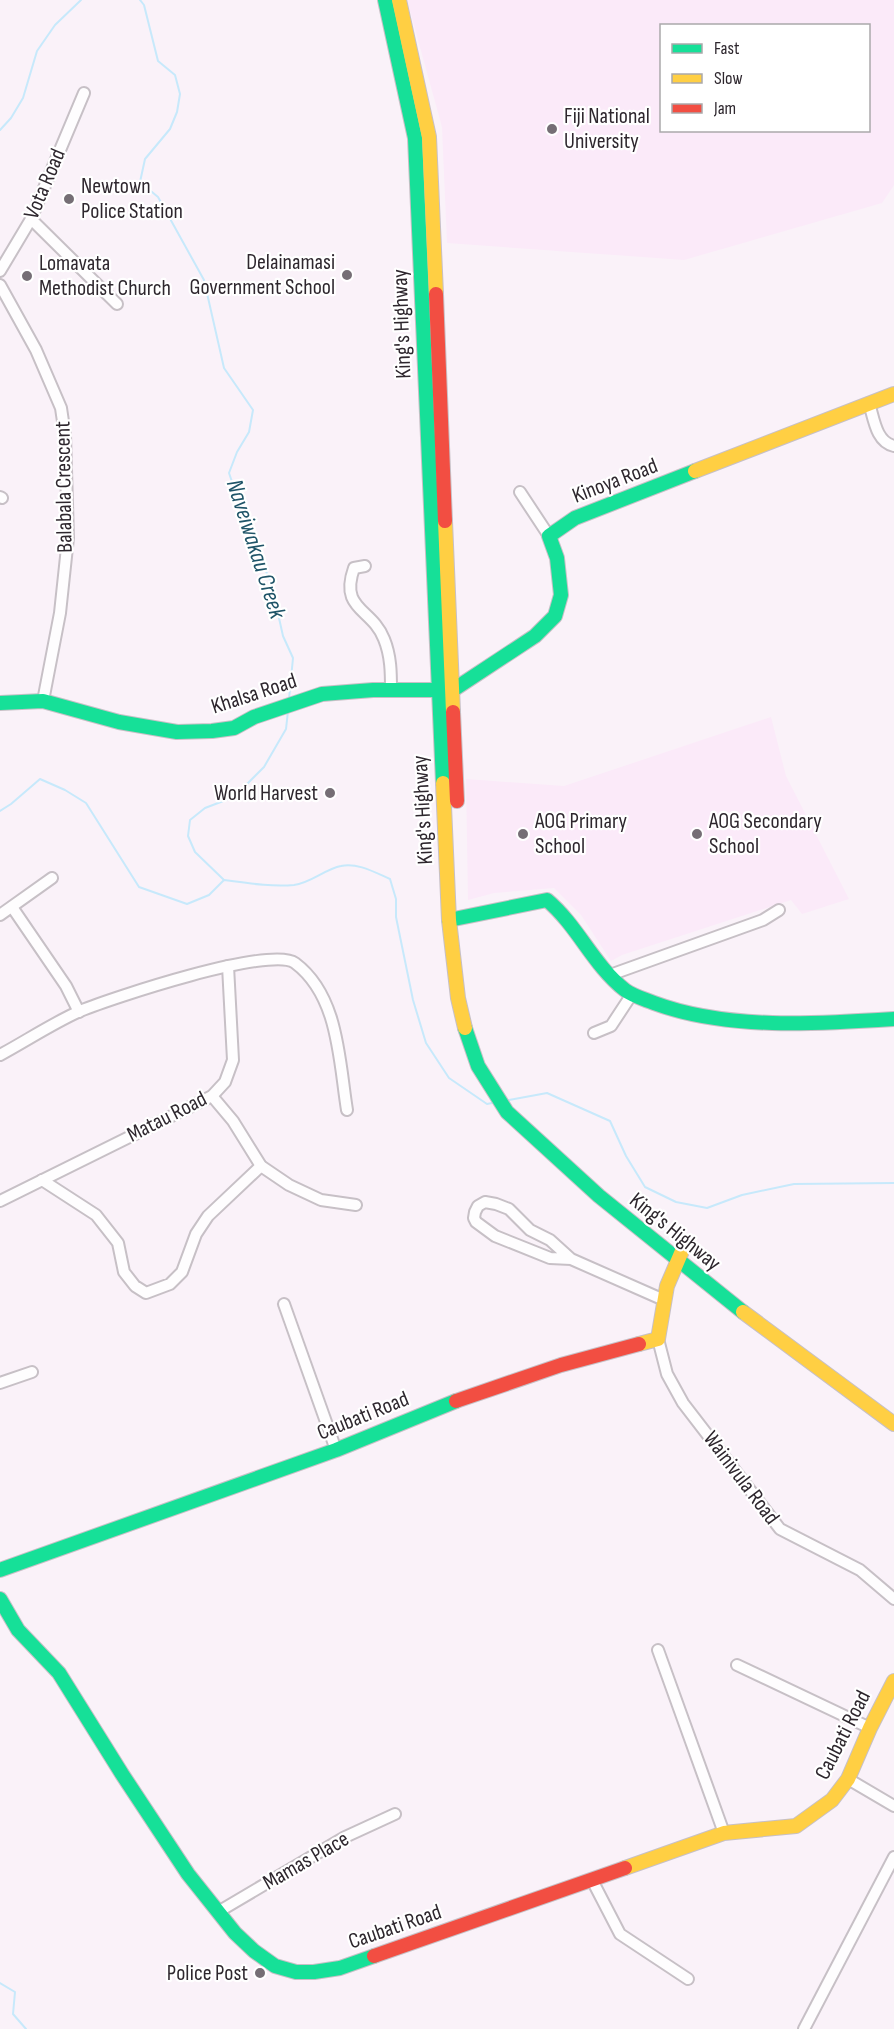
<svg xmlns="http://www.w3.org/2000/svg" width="894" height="2029" font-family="'Sofia Sans Condensed',sans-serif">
  <rect width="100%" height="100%" fill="#faf2f9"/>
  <g fill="#fbeaf9" fill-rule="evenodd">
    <path d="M 407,0 L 894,0 L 894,185 L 882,203 L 684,260 L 447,243 L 442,127 ZM 662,26 L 868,26 L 868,130 L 662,130 Z"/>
    <path d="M 771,717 L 786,776 L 849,899 L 802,914 L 791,900 L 622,955 L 611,961 L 581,915 L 554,888 L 494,893 L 468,900 L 466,779 L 564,786 Z"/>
  </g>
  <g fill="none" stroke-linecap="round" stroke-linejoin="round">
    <g stroke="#c7e9fb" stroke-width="2">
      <path d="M 140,0 L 144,5 L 158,61 L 175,75 L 180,94 L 177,112 L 170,129 L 145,159 L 140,182 L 158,197 L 204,280 L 224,368 L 253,410 L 249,432 L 237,452 L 229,473 L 254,546 L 271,582 L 283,636 L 293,658 L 289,699"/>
      <path d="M 0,130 L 11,118 L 23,98 L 37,51 L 55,25 L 81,0"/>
      <path d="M 0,811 L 11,804 L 40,779 L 65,790 L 86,803 L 139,887 L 187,904 L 209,895 L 224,880 C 247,883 270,887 294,885 C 311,883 325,869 341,866 C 357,862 376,873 390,879 L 396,899 L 396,917 L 413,1000 L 426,1043 L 449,1078 L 487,1104 L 492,1103"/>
      <path d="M 224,880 L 195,852 L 188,836 L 190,820 L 205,808 L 226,800 L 242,789 L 264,767 L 286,729 L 288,711"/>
      <path d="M 509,1100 L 547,1093 L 610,1121 L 626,1156 L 645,1187 L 676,1202 L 707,1208 L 742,1195 L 794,1184 L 894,1183"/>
      <path d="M 0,1983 L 15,1992 L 13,2014 L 26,2029"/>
    </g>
    <defs>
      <g id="street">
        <path d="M 31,219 L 117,304"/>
        <path d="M 0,271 L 31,219 L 84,93"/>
        <path d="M 0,285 L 36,350 L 61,408 L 65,435 L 68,538 L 60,613 L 43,701"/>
        <path d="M 869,403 C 874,419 876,442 894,446"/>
        <path d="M 520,492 L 549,536"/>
        <path d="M 0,497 L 2,498"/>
        <path d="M 365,566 L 354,568 C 339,610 372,608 384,639 C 391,656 391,673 391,690"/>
        <path d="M 12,907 L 66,986 L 79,1012"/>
        <path d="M 0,915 L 52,878"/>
        <path d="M 610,975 L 763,920 L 779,910"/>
        <path d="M 594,1033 L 611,1026 L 632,994"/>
        <path d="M 0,1055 C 26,1041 53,1023 80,1011 C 112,998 271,945 295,963 C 339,996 339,1061 347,1110"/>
        <path d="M 212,1096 L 233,1121 L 261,1166 L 289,1185 L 321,1200 L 356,1205"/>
        <path d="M 42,1180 L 96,1215 L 118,1243 L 124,1272 L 135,1286 L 146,1293 L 170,1284 L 182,1272 L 196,1234 L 208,1216 L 261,1166"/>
        <path d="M 0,1201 L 212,1096 L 225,1082 L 233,1060 L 228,966"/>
        <path d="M 571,1259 L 550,1240 L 530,1230 L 509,1209 L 496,1204 L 485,1202 L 478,1206 L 475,1212 L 474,1218 L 476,1222 L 495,1236 L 550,1258 L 571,1259 L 664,1300"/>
        <path d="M 284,1304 L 336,1450"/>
        <path d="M 658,1339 L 667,1374 L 683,1403 L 780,1529 L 860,1570 L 894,1599"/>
        <path d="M 0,1383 L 32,1372"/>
        <path d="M 658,1650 L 724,1833"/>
        <path d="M 737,1665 L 870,1728"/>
        <path d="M 848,1779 L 894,1806"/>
        <path d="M 592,1880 L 620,1934 L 688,1979"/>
        <path d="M 218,1912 L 345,1837 L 395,1814"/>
        <path d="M 804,2029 L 894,1857"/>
      </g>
      <g id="fast">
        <path d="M 385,0 L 415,138 L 443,783"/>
        <path d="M 0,703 L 43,701 L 119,722 L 177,732 L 212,731 L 234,728 L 254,717 L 322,694 L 373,690 L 453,690 L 535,636 L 555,616 L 561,595 L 557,558 L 549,536 L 575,518 L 695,471"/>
        <path d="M 449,920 L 547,900 C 578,926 593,965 625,990 C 633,996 644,999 654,1003 C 726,1030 818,1024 894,1019"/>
        <path d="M 465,1028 L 478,1066 L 507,1112 L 599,1196 L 743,1312"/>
        <path d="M 0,1570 L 336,1450 L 456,1401"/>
        <path d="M 0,1599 L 18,1630 L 59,1673 L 122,1774 L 188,1874 L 235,1933 L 254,1951 L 275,1966 L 296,1972 L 314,1972 L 340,1968 L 374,1956"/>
      </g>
      <g id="slow">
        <path d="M 399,0 L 429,137 L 436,294"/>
        <path d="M 695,471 L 894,394"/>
        <path d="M 445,521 L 453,712"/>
        <path d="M 443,783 L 449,920 L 458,998 L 465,1028"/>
        <path d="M 743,1312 L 894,1424"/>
        <path d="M 639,1344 L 658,1339 L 667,1286 L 682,1251"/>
        <path d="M 625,1868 L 724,1833 L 796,1826 L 832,1800 L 848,1779 L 870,1728 L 894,1681"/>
      </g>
      <g id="jam">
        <path d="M 436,294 L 445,521"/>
        <path d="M 453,712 L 457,801"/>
        <path d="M 456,1401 L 561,1365 L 639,1344"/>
        <path d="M 374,1956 L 625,1868"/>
      </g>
    </defs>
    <use href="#street" stroke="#c7c0c6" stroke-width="14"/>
    <use href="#fast" stroke="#c7c0c6" stroke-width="16"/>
    <use href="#slow" stroke="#c7c0c6" stroke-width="16"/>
    <use href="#jam" stroke="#c7c0c6" stroke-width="16"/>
    <use href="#street" stroke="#fefdfe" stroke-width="10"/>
    <use href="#fast" stroke="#16e098" stroke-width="14"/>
    <use href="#slow" stroke="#ffcf43" stroke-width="14"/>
    <use href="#jam" stroke="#f24e42" stroke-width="14"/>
  </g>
  <g fill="#756e75" stroke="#fff" stroke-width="2">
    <circle cx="552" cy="129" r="6"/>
    <circle cx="69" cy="199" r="6"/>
    <circle cx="347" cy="275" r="6"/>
    <circle cx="27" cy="276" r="6"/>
    <circle cx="330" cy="793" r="6"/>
    <circle cx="523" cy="834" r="6"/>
    <circle cx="697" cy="834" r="6"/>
    <circle cx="260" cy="1973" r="6"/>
  </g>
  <g text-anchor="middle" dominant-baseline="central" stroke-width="4.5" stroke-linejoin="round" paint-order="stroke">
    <g font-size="22" fill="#2e272e" stroke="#fff" text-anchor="start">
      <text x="564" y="116">Fiji National<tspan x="564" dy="25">University</tspan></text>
      <text x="81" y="186">Newtown<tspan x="81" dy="25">Police Station</tspan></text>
      <text x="335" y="262" text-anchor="end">Delainamasi<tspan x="335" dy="25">Government School</tspan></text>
      <text x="39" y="263">Lomavata<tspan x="39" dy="25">Methodist Church</tspan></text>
      <text x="318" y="793" text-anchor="end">World Harvest</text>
      <text x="535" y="821">AOG Primary<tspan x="535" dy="25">School</tspan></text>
      <text x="709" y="821">AOG Secondary<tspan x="709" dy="25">School</tspan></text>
      <text x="248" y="1973" text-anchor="end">Police Post</text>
    </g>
    <g font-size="22" fill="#2e272e" stroke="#fff">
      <text transform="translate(45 184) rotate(-67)">Vota Road</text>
      <text transform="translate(402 324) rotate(-92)">King's Highway</text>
      <text transform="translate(615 481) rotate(-21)">Kinoya Road</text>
      <text transform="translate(64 487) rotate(-91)">Balabala Crescent</text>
      <text transform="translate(254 694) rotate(-18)">Khalsa Road</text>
      <text transform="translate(423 810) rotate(-93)">King's Highway</text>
      <text transform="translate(167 1117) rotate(-27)">Matau Road</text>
      <text transform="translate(675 1232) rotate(39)">King's Highway</text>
      <text transform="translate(363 1416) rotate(-22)">Caubati Road</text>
      <text transform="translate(741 1478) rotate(53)">Wainivula Road</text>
      <text transform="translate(843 1735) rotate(-63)">Caubati Road</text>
      <text transform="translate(306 1861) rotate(-30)">Mamas Place</text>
      <text transform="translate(395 1927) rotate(-19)">Caubati Road</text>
    </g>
    <g font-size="24" font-style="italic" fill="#1f5468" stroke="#fff">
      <text transform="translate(256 549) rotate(72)">Naveiwakau Creek</text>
    </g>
  </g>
  <rect x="660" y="24" width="210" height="108" fill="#ffffff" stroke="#aba9ab" stroke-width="1.5"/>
  <rect x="672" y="44" width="30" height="9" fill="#16e098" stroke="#aba9ab" stroke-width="1.5"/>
  <text x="714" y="54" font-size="18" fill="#2e272e">Fast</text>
  <rect x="672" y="74" width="30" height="9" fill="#ffcf43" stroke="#aba9ab" stroke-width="1.5"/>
  <text x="714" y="84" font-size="18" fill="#2e272e">Slow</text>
  <rect x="672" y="104" width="30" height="9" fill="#f24e42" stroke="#aba9ab" stroke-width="1.5"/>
  <text x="714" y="114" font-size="18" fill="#2e272e">Jam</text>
</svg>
